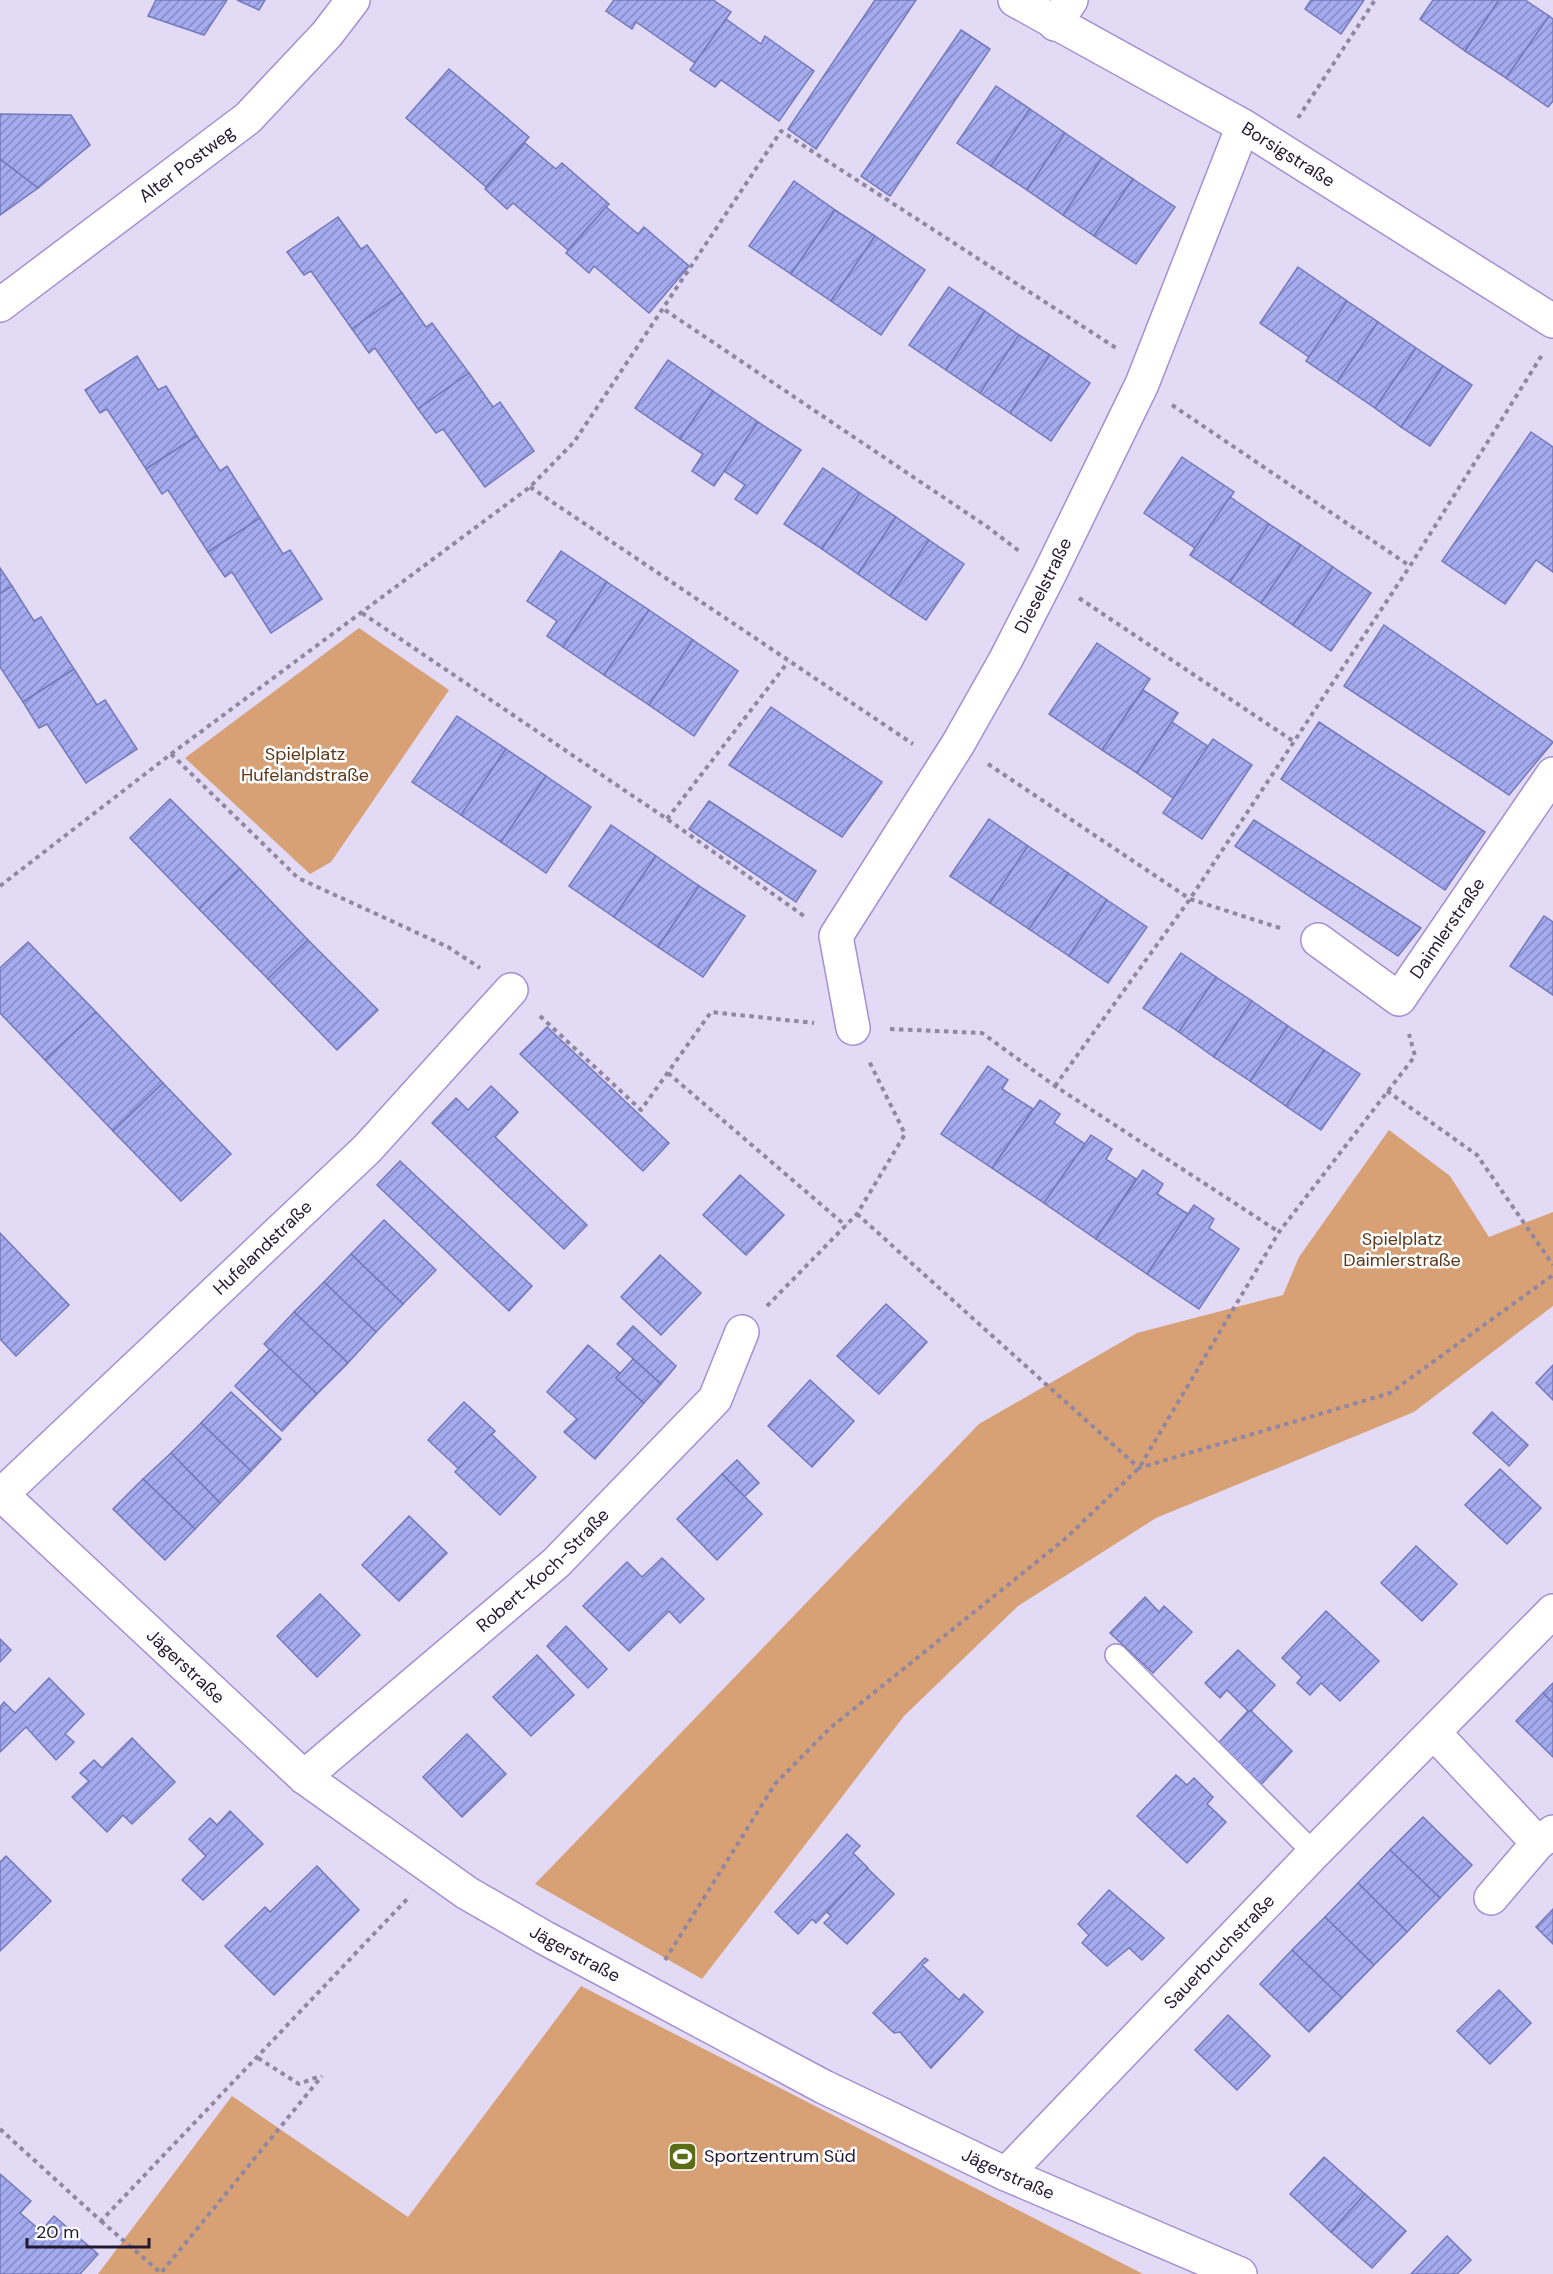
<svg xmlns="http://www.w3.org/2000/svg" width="1553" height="2274" font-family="'DM Sans',sans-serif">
  <defs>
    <pattern id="building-hatch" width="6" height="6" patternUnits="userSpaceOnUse" patternTransform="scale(1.5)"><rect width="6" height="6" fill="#a4abef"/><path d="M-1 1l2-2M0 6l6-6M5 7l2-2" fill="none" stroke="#858ac2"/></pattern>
  </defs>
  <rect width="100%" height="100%" fill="#e3daf6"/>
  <g fill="#d7a075">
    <path d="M 359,628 L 449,690 L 331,862 L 310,874 L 185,758 Z"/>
    <path d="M 1389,1130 L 1450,1176 L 1489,1237 L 1553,1212 L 1553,1306 L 1414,1412 L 1156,1518 L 1018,1606 L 904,1716 L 702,1979 L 535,1884 L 979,1424 L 1137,1333 L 1283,1295 L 1299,1257 Z"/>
    <path d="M 581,1986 L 1143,2274 L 98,2274 L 232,2096 L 408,2217 Z"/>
  </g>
  <g fill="url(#building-hatch)" stroke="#7479b9" stroke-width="1.5">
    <path d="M 156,0 L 227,0 L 204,35 L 148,16 Z"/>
    <path d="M 237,0 L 265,0 L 259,10 Z"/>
    <path d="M 614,0 L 713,0 L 731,12 L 695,63 L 636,22 L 632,29 L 606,11 Z"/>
    <path d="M 875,0 L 916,0 L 816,149 L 788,129 Z"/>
    <path d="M 1311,0 L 1364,0 L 1341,34 L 1305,9 Z"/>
    <path d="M 1433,0 L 1499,0 L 1465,51 L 1420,19 Z"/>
    <path d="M 1499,0 L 1525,0 L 1549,16 L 1506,78 L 1465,51 Z"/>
    <path d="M 1549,16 L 1553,19 L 1553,101 L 1548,107 L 1506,78 Z"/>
    <path d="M 726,19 L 761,44 L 765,36 L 814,71 L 779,121 L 721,80 L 715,87 L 690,70 Z"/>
    <path d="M 961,30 L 990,49 L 890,196 L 861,176 Z"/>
    <path d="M 449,69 L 529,137 L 486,187 L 406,118 Z"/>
    <path d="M 996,86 L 1030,109 L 991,166 L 957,143 Z"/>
    <path d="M 1030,109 L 1065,133 L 1027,190 L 991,166 Z"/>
    <path d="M 0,114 L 71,115 L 90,145 L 38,188 L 0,159 Z"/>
    <path d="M 1065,133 L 1102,158 L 1063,215 L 1027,190 Z"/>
    <path d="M 525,143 L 556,169 L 562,163 L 609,204 L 568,250 L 513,203 L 507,209 L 485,189 Z"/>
    <path d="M 1102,158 L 1133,179 L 1094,236 L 1063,215 Z"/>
    <path d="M 0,159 L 38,188 L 0,215 Z"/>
    <path d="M 1133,179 L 1175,207 L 1136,264 L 1094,236 Z"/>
    <path d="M 794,181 L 835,210 L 791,274 L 749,246 Z"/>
    <path d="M 606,207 L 638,234 L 644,227 L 689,266 L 649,313 L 594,266 L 589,273 L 566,253 Z"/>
    <path d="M 835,210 L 875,236 L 831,301 L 791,274 Z"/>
    <path d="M 338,217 L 361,249 L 367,245 L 402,293 L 352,329 L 311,271 L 304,275 L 287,252 Z"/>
    <path d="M 875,236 L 925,270 L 881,335 L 831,301 Z"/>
    <path d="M 1298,267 L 1347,301 L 1309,357 L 1260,323 Z"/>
    <path d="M 949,287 L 985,311 L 946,370 L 909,345 Z"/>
    <path d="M 402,293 L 426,327 L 432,323 L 469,373 L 418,409 L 375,348 L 369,353 L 352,329 Z"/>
    <path d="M 1347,301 L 1378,322 L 1337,382 L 1306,361 Z"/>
    <path d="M 985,311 L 1019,335 L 980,393 L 946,370 Z"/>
    <path d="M 1378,322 L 1416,348 L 1375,408 L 1337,382 Z"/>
    <path d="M 1019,335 L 1050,355 L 1010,413 L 980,393 Z"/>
    <path d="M 1416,348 L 1443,366 L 1401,427 L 1375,408 Z"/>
    <path d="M 1050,355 L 1090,383 L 1051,441 L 1010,413 Z"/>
    <path d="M 137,356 L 158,390 L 166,386 L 197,436 L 146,469 L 107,409 L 100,413 L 85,390 Z"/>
    <path d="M 668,360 L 713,391 L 680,439 L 635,408 Z"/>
    <path d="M 1443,366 L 1472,385 L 1430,446 L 1401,427 Z"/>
    <path d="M 469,373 L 493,407 L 500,402 L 534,451 L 485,487 L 443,429 L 436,433 L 418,409 Z"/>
    <path d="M 713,391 L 758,422 L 714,486 L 692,471 L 703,454 L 680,439 Z"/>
    <path d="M 758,422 L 801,450 L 757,514 L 735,499 L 745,485 L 724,471 Z"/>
    <path d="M 1531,432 L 1553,447 L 1553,572 L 1536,560 L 1505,604 L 1442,561 Z"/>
    <path d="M 197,436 L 220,471 L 227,466 L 260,518 L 208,552 L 168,490 L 162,494 L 146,469 Z"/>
    <path d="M 1182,457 L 1234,492 L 1195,548 L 1144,513 Z"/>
    <path d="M 823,468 L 860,493 L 822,549 L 784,524 Z"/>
    <path d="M 860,493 L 896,517 L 858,574 L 822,549 Z"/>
    <path d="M 1230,497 L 1269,524 L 1230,582 L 1190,555 Z"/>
    <path d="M 896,517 L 929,540 L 890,596 L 858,574 Z"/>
    <path d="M 260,518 L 283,554 L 290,550 L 322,599 L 271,633 L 232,572 L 225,577 L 208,552 Z"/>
    <path d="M 1269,524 L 1301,545 L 1261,603 L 1230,582 Z"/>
    <path d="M 929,540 L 964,564 L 926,620 L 890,596 Z"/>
    <path d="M 1301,545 L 1333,567 L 1293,625 L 1261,603 Z"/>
    <path d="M 561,551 L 607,582 L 563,647 L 547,636 L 557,621 L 527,601 Z"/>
    <path d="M 1333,567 L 1371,593 L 1331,651 L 1293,625 Z"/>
    <path d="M 0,568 L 12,586 L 0,594 Z"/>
    <path d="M 607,582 L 649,610 L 604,675 L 563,647 Z"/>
    <path d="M 12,586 L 34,621 L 41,617 L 74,669 L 23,702 L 0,667 L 0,594 Z"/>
    <path d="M 649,610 L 693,640 L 649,705 L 604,675 Z"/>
    <path d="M 1384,625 L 1553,742 L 1509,795 L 1344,686 Z"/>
    <path d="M 693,640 L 738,671 L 694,736 L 649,705 Z"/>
    <path d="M 1097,643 L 1150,679 L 1102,750 L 1049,714 Z"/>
    <path d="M 74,669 L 97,705 L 105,700 L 137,749 L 86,783 L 47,724 L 39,728 L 23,702 Z"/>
    <path d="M 1143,690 L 1178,713 L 1137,773 L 1102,750 Z"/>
    <path d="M 771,707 L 882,782 L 842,837 L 729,765 Z"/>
    <path d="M 457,716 L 506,749 L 461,815 L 412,782 Z"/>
    <path d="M 1172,722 L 1209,747 L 1173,798 L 1137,773 Z"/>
    <path d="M 1319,722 L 1485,832 L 1445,890 L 1281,779 Z"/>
    <path d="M 1213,739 L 1252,765 L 1202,839 L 1163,813 Z"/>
    <path d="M 506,749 L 546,776 L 501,842 L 461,815 Z"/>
    <path d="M 546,776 L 591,807 L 546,873 L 501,842 Z"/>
    <path d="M 170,799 L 240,869 L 199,909 L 130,838 Z"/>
    <path d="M 709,801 L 816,871 L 796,902 L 689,829 Z"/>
    <path d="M 989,819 L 1028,846 L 990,903 L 950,876 Z"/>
    <path d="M 1254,820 L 1421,928 L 1398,956 L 1235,846 Z"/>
    <path d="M 611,825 L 656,856 L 614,917 L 569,886 Z"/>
    <path d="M 1028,846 L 1068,873 L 1029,929 L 990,903 Z"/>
    <path d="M 656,856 L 699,886 L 658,947 L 614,917 Z"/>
    <path d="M 240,869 L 308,940 L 268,979 L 199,909 Z"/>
    <path d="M 1068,873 L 1107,900 L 1069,956 L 1029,929 Z"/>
    <path d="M 699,886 L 745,916 L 703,977 L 658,947 Z"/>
    <path d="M 1107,900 L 1147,927 L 1108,983 L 1069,956 Z"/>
    <path d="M 1544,916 L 1553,922 L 1553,995 L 1510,966 Z"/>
    <path d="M 308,940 L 378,1010 L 337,1050 L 268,979 Z"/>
    <path d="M 28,942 L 96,1012 L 45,1060 L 0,1013 L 0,968 Z"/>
    <path d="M 1181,953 L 1216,977 L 1179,1032 L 1143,1008 Z"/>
    <path d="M 1216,977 L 1252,1001 L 1214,1057 L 1179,1032 Z"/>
    <path d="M 1252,1001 L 1288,1026 L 1250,1081 L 1214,1057 Z"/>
    <path d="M 96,1012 L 163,1083 L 113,1131 L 45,1060 Z"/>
    <path d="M 1288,1026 L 1324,1050 L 1286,1106 L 1250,1081 Z"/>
    <path d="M 547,1027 L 669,1143 L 643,1171 L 520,1054 Z"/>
    <path d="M 1324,1050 L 1360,1074 L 1321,1130 L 1286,1106 Z"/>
    <path d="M 988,1066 L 1008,1080 L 1002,1089 L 1033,1109 L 992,1168 L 941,1134 Z"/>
    <path d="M 163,1083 L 231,1154 L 181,1201 L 113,1131 Z"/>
    <path d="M 491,1086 L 518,1112 L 495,1137 L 587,1225 L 564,1249 L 432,1123 L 456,1098 L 468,1110 Z"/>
    <path d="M 1040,1100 L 1060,1114 L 1054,1123 L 1085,1144 L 1044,1203 L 992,1168 Z"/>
    <path d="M 1091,1135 L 1112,1149 L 1106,1159 L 1136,1179 L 1096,1239 L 1044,1203 Z"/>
    <path d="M 400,1161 L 532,1286 L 509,1311 L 377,1185 Z"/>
    <path d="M 1143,1170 L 1163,1184 L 1157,1194 L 1188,1214 L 1147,1274 L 1096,1239 Z"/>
    <path d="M 740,1175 L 784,1215 L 746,1255 L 703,1215 Z"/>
    <path d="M 1194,1205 L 1214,1219 L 1209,1228 L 1239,1249 L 1199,1309 L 1147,1274 Z"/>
    <path d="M 384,1220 L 436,1270 L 403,1304 L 351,1254 Z"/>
    <path d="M 0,1233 L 69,1305 L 16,1356 L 0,1339 Z"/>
    <path d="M 351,1254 L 403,1304 L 376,1332 L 324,1282 Z"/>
    <path d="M 660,1255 L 701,1293 L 661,1335 L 621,1297 Z"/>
    <path d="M 324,1282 L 376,1332 L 348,1363 L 294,1312 Z"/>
    <path d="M 886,1304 L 927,1342 L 879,1394 L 837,1356 Z"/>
    <path d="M 294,1312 L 348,1363 L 317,1394 L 264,1344 Z"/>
    <path d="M 633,1326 L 676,1366 L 661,1384 L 617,1344 Z"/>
    <path d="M 588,1345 L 620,1373 L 616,1378 L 644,1403 L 595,1459 L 564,1432 L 577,1419 L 547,1392 Z"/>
    <path d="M 270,1349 L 317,1394 L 282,1431 L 235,1386 Z"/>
    <path d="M 633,1359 L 661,1384 L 644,1403 L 616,1378 Z"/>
    <path d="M 1553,1365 L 1553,1400 L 1536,1383 Z"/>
    <path d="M 810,1380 L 854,1421 L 812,1467 L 768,1426 Z"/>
    <path d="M 231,1392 L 281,1439 L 251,1471 L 201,1423 Z"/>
    <path d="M 464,1402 L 495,1431 L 459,1469 L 428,1440 Z"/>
    <path d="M 1492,1412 L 1528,1445 L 1509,1466 L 1473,1433 Z"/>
    <path d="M 201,1423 L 251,1471 L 220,1503 L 171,1453 Z"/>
    <path d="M 491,1434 L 536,1477 L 500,1515 L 455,1472 Z"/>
    <path d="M 171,1453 L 220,1503 L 195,1529 L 143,1479 Z"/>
    <path d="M 737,1460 L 759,1483 L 744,1497 L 722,1474 Z"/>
    <path d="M 1500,1469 L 1541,1508 L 1507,1544 L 1465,1505 Z"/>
    <path d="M 722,1474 L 762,1514 L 717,1560 L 677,1519 Z"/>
    <path d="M 143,1479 L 195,1529 L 165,1560 L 113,1509 Z"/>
    <path d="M 409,1516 L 447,1553 L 399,1601 L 362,1565 Z"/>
    <path d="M 1416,1546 L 1457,1584 L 1422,1621 L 1381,1583 Z"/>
    <path d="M 662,1558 L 704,1599 L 680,1623 L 669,1611 L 629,1651 L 583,1606 L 627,1562 L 642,1577 Z"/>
    <path d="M 320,1594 L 360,1635 L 317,1677 L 277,1636 Z"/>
    <path d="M 1145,1597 L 1159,1612 L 1164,1606 L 1192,1632 L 1153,1673 L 1110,1633 Z"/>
    <path d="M 1326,1611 L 1379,1661 L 1340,1701 L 1321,1683 L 1310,1695 L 1297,1683 L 1302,1677 L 1282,1658 Z"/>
    <path d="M 566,1626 L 607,1669 L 588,1688 L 547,1646 Z"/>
    <path d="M 0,1639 L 11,1650 L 0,1662 Z"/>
    <path d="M 1238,1650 L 1275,1685 L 1251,1711 L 1248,1711 L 1227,1690 L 1220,1698 L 1205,1683 Z"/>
    <path d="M 537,1655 L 574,1695 L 531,1736 L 493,1697 Z"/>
    <path d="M 49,1678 L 84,1714 L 65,1734 L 74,1742 L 56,1760 L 26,1727 L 0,1752 L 0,1707 L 4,1702 L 15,1713 Z"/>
    <path d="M 1553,1683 L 1553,1703 L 1543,1693 Z"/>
    <path d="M 1543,1693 L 1553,1703 L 1553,1757 L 1516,1721 Z"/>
    <path d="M 1248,1711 L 1251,1711 L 1292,1751 L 1256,1790 L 1213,1749 Z"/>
    <path d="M 467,1734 L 506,1774 L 462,1817 L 423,1777 Z"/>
    <path d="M 132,1738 L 175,1782 L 132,1824 L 123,1815 L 107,1832 L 72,1797 L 89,1781 L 80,1773 L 94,1760 L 102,1768 Z"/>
    <path d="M 1176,1775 L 1187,1785 L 1194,1778 L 1213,1797 L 1207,1804 L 1226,1822 L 1187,1863 L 1137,1816 Z"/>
    <path d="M 230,1811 L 263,1844 L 203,1900 L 182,1880 L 206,1856 L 189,1839 L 210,1818 L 217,1825 Z"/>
    <path d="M 1423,1817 L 1472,1865 L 1440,1898 L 1390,1850 Z"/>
    <path d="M 847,1834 L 860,1846 L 853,1853 L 868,1868 L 816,1923 L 812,1919 L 798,1934 L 775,1912 Z"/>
    <path d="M 1390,1850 L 1440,1898 L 1407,1932 L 1358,1883 Z"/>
    <path d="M 6,1856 L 51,1901 L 0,1951 L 0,1862 Z"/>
    <path d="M 317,1866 L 359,1910 L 274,1995 L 225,1946 L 265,1907 L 270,1912 Z"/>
    <path d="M 867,1868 L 894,1894 L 847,1944 L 824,1923 L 831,1916 L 827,1912 Z"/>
    <path d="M 1358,1883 L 1407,1932 L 1374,1965 L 1325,1917 Z"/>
    <path d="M 1109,1890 L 1164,1938 L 1142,1960 L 1129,1948 L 1107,1966 L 1082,1943 L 1089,1935 L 1078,1924 Z"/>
    <path d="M 1553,1909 L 1553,1944 L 1536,1927 Z"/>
    <path d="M 1325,1917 L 1374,1965 L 1342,1998 L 1292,1950 Z"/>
    <path d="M 1292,1950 L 1342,1998 L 1309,2032 L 1260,1984 Z"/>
    <path d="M 925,1958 L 928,1960 L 922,1965 L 959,2000 L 964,1994 L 983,2012 L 931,2068 L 900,2032 L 894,2033 L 873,2013 Z"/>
    <path d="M 1499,1990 L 1531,2023 L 1490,2064 L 1457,2031 Z"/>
    <path d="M 1228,2015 L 1270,2056 L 1237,2090 L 1195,2050 Z"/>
    <path d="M 1324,2157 L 1365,2194 L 1331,2232 L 1290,2194 Z"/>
    <path d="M 0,2174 L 31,2201 L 20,2213 L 41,2231 L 54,2216 L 98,2254 L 80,2274 L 0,2274 Z"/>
    <path d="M 1365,2194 L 1406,2231 L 1372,2268 L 1331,2232 Z"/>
    <path d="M 1447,2236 L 1471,2260 L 1457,2274 L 1411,2274 Z"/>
  </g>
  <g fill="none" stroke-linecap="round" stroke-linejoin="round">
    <defs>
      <path id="lane" d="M 1116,1655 L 1314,1853"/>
      <g id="street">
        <path id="s1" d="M 1015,0 L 1243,126 L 1553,321"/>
        <path d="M 1055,24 L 1071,0"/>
        <path id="s2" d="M 0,305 L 248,118 L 327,34 L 353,0"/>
        <path id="s3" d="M 1318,940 L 1399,999 L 1553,774"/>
        <path id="s4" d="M 853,1028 L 836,936 L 958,744 L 1006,659 L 1049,575 L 1142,384 L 1243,126"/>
        <path id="s5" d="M 0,1493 L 304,1777 L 467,1893 L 545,1938 L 824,2087 L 1006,2174 L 1240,2274"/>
        <path id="s6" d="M 1,1495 L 367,1149 L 511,990"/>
        <path d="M 1435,1734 L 1538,1843 L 1553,1832"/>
        <path id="s7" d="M 304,1777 L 556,1563 L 715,1399 L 742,1332"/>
        <path d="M 1491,1898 L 1538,1843"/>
        <path id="s8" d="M 1006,2174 L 1314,1853 L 1553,1611"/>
      </g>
    </defs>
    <use href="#lane" stroke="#a58fd1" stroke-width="24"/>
    <use href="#street" stroke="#a58fd1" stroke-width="36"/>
    <g stroke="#9087a2" stroke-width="4" stroke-dasharray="4.5 4.5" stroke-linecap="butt">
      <path d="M 1298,118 L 1375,0"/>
      <path d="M 665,310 L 989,528 L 1019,551"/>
      <path d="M 1172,405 L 1410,566"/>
      <path d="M 530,487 L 913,744"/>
      <path d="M 1079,598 L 1293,741"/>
      <path d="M 362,613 L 667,819 L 804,916"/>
      <path d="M 171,754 L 298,878 L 448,947 L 480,968"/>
      <path d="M 988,764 L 1190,899 L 1283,929"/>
      <path d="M 667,819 L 788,662"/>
      <path d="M 0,886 L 171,754 L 530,487 L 574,442 L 781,131 L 1116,348"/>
      <path d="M 540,1016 L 641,1110 L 711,1012 L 814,1023"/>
      <path d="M 890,1029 L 982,1033 L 1055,1086 L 1279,1232"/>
      <path d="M 668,1073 L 846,1226"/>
      <path d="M 1055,1086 L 1190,899 L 1410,566 L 1542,355"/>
      <path d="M 1387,1091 L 1477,1155 L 1553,1265"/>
      <path d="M 857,1214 L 1139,1468 L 1390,1393 L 1553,1275"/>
      <path d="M 767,1306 L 857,1214 L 905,1134 L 869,1061"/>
      <path d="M 665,1960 L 775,1784 L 830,1728 L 1065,1539 L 1139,1468 L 1279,1232 L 1415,1056 L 1409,1034"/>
      <path d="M 258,2058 L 299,2084 L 320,2076"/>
      <path d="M 0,2129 L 101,2221 L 410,1896"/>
      <path d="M 101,2221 L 161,2273 L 322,2076"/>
    </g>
    <use href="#lane" stroke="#fff" stroke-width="21"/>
    <use href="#street" stroke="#fff" stroke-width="33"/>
  </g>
  <defs>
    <symbol id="stadium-square" viewBox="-11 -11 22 22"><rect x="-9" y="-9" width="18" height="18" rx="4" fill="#5c6b15" stroke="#fff"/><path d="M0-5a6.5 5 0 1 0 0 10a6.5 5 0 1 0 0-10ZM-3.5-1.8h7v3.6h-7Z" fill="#fff"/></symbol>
  </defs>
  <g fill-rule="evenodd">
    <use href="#stadium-square" x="666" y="2140" width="33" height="33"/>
  </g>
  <g text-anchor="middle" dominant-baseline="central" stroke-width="5" stroke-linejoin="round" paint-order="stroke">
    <g font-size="18" fill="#221932" stroke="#fff">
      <text stroke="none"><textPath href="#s1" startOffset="314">Borsigstraße</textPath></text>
      <text stroke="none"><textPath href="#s2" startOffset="234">Alter Postweg</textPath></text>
      <text stroke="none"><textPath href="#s4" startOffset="501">Dieselstraße</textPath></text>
      <text stroke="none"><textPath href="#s3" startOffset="186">Daimlerstraße</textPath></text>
      <text stroke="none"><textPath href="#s6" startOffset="360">Hufelandstraße</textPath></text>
      <text stroke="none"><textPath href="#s7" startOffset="316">Robert-Koch-Straße</textPath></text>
      <text stroke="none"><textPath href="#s5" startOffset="254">Jägerstraße</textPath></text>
      <text stroke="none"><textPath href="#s5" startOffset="740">Jägerstraße</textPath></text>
      <text stroke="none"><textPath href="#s8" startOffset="308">Sauerbruchstraße</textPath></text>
      <text stroke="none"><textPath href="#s5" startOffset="1226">Jägerstraße</textPath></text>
    </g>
    <g font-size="18" fill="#5c3819" stroke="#fff">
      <text x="305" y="754">Spielplatz<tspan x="305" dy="21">Hufelandstraße</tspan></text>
      <text x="1402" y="1239">Spielplatz<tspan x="1402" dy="21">Daimlerstraße</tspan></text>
    </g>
    <g font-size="18" fill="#221932" stroke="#fff" text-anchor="start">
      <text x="704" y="2156">Sportzentrum Süd</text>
    </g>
  </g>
  <path d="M27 2238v9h122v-9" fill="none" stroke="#221932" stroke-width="3"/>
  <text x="36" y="2238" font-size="18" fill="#221932" stroke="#ffffff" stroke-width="4.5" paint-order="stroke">20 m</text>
</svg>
